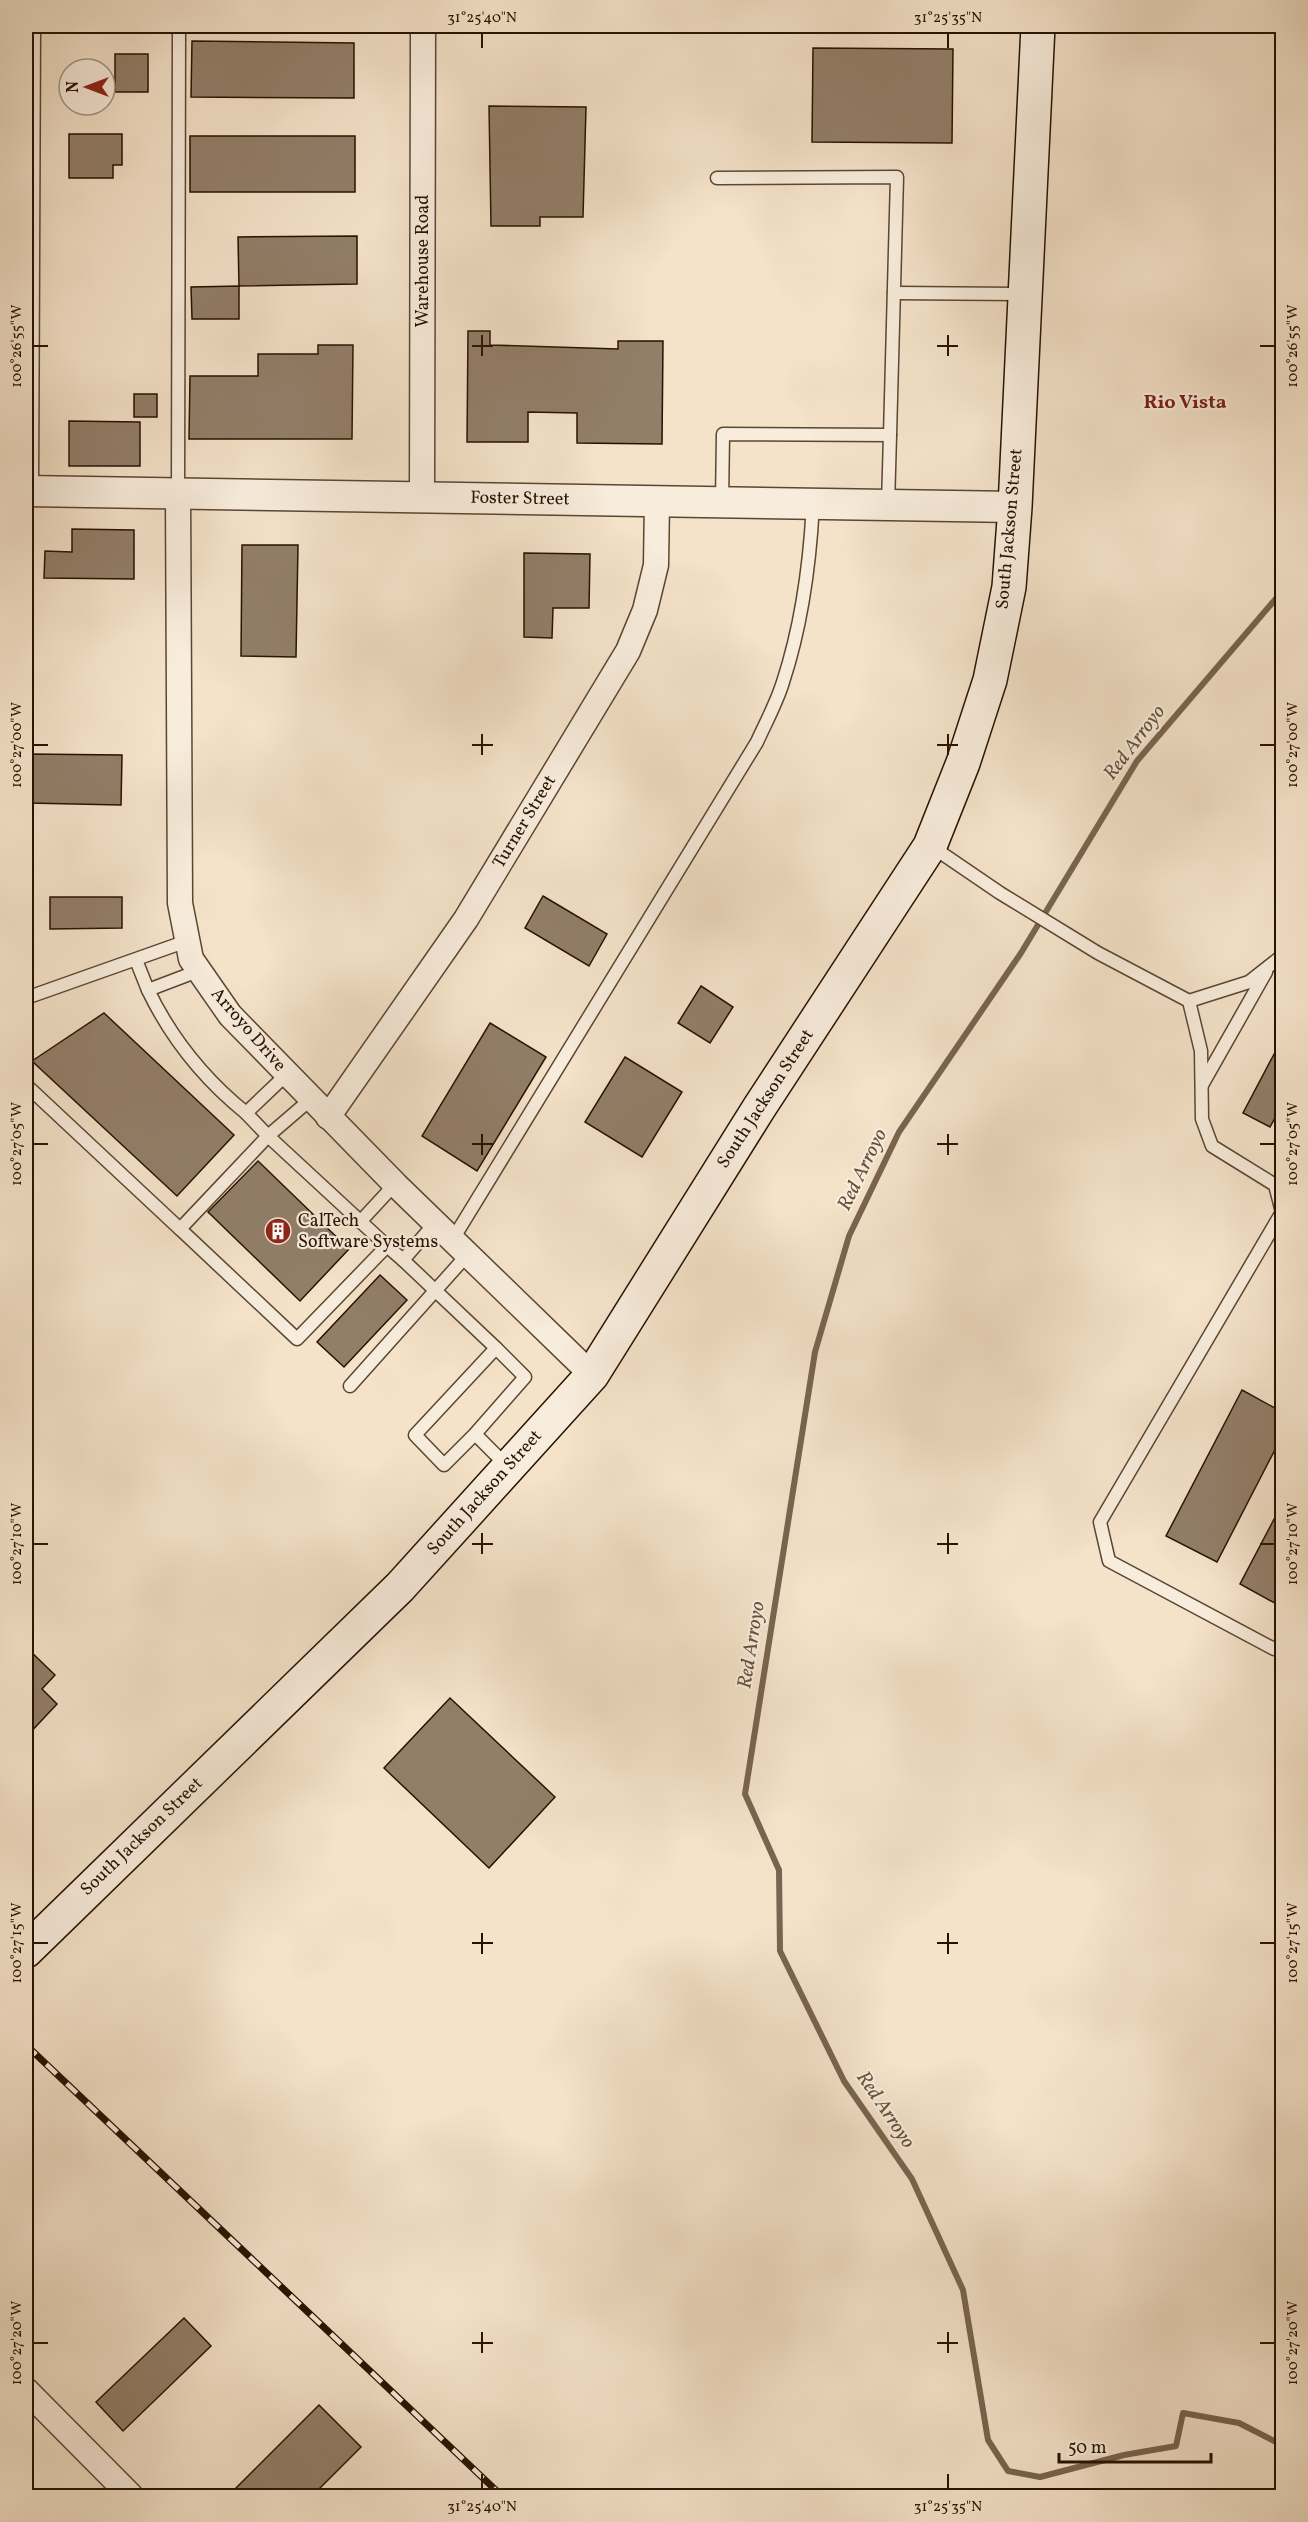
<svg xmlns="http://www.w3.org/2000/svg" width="1308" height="2522" font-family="Vollkorn,serif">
  <rect width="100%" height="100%" fill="#f4e2c9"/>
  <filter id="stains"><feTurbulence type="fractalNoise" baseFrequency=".00333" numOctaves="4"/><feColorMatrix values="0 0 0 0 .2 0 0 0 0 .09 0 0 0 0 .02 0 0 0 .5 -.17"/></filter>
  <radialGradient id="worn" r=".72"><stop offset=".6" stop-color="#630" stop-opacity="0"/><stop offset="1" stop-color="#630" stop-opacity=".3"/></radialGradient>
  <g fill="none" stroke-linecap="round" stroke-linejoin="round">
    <path stroke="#786450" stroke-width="6" d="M 1282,594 L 1279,595 L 1137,761 L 1021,953 L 899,1132 L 849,1236 L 815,1352 L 745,1794 L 779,1870 L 780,1951 L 844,2081 L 912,2179 L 963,2290 L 988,2440 L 1008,2471 L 1040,2477 L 1124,2455 L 1176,2446 L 1183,2413 L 1239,2423 L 1282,2445"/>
  </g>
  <g fill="#927e69" stroke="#271201" stroke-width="1.5">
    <path d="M 192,41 L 354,43 L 354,98 L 191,97 Z"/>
    <path d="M 813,48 L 953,49 L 952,143 L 812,142 Z"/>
    <rect x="115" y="54" width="33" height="38"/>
    <path d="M 489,106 L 586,107 L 583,217 L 540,217 L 540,226 L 491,226 Z"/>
    <path d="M 69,134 L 122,134 L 122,165 L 113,165 L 113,178 L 69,178 Z"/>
    <rect x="190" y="136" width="165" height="56"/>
    <path d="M 357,236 L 357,284 L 239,286 L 238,237 Z"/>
    <path d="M 239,286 L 239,319 L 192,319 L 191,287 Z"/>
    <path d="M 468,331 L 490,331 L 490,345 L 618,349 L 618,341 L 663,341 L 662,444 L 577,443 L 577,413 L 528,412 L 528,442 L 467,442 Z"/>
    <path d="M 318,345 L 353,345 L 352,439 L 189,439 L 190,376 L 258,376 L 258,354 L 318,354 Z"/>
    <rect x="134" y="394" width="23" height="23"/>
    <path d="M 69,421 L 140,422 L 140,466 L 69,466 Z"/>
    <path d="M 72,529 L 134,530 L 134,579 L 44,578 L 45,551 L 72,552 Z"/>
    <path d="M 242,545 L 298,545 L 296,657 L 241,656 Z"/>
    <path d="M 524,553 L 590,554 L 589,608 L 553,608 L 552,638 L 524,637 Z"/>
    <path d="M 28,754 L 122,755 L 121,805 L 28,803 Z"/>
    <path d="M 543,896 L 607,934 L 589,966 L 525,928 Z"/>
    <path d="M 50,897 L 122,897 L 122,928 L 50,929 Z"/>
    <path d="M 701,986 L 733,1007 L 710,1043 L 678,1023 Z"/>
    <path d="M 104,1013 L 234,1135 L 177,1196 L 32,1061 Z"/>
    <path d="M 490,1023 L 546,1057 L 477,1171 L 422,1136 Z"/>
    <path d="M 1282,1039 L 1282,1105 L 1270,1127 L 1243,1113 Z"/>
    <path d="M 625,1057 L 682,1092 L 642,1157 L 585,1122 Z"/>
    <path d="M 258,1161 L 349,1249 L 300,1301 L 208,1212 Z"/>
    <path d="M 380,1275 L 407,1300 L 344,1367 L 317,1342 Z"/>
    <path d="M 1242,1390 L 1282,1412 L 1282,1436 L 1217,1562 L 1166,1536 Z"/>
    <path d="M 1282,1504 L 1282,1607 L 1240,1584 Z"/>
    <path d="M 26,1647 L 55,1675 L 42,1689 L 57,1704 L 26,1737 Z"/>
    <path d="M 450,1698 L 555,1797 L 489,1868 L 384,1768 Z"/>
    <path d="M 184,2318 L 211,2346 L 123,2431 L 96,2402 Z"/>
    <path d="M 319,2405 L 361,2447 L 312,2496 L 228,2496 Z"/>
  </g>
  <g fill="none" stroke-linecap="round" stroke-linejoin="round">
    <defs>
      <g id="service">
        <path d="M 717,178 L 897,177 L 890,435"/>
        <path d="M 894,293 L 1024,294"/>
        <path d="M 178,493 L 179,26"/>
        <path d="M 722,502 L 723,434 L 890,435 L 888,505"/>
        <path d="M 931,846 L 1000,893 L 1098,953 L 1189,1001 L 1249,982 L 1282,956"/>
        <path d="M 136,960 L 148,990"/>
        <path d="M 198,971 L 148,990 C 171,1038 204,1079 246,1113 L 287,1074"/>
        <path d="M 26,998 L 187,941"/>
        <path d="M 1189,1001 L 1201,1051 L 1202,1119 L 1212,1146 L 1275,1185 L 1282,1212 L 1100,1522 L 1109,1561 L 1274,1649 L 1282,1646"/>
        <path d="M 26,1085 L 180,1229"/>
        <path d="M 1202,1085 L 1266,972"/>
        <path d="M 246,1113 L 268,1136 L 311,1099"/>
        <path d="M 360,1222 L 395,1184"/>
        <path d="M 436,1222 L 403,1260 L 496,1348"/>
        <path d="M 453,1239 L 757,742 C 766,722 777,702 783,682 C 802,624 810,564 813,503"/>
        <path d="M 387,1246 L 268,1136 L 180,1229 L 297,1339 L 387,1246 L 403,1260"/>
        <path d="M 350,1386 L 468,1254"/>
        <path d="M 475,1434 L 525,1377 L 496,1348 L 415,1435 L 444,1465 L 475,1434 L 507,1466"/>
      </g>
      <g id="minor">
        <path d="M 26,491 L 28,26"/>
        <path d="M 178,493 L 180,903 L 191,959 L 230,1015 L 395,1184 L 592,1375"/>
        <path d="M 422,497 L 423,26"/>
        <path d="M 328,1117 L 466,919 L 628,651 L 645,610 L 656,565 L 657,501"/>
        <path d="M 26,2390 L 131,2496"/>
      </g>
      <path id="tertiary" d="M 26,491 L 1015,507"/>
      <path id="secondary" d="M 26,1951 L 400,1587 L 592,1375 L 759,1108 L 930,846 L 963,763 L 990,680 L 1009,587 L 1015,507 L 1038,26"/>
    </defs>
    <use href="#service" stroke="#5a4633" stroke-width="15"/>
    <use href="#minor" stroke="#5a4633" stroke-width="27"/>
    <use href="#tertiary" stroke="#5a4633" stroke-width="33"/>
    <use href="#secondary" stroke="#271201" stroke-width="36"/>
    <use href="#service" stroke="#f8ecdc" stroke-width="12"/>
    <use href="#minor" stroke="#f8ecdc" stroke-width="24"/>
    <use href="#tertiary" stroke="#f8ecdc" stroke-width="30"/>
    <use href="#secondary" stroke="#f8ecdc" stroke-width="33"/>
    <defs>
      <path id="rail" d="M 26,2045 L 502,2496"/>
    </defs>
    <use href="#rail" stroke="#271201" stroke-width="7"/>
    <use href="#rail" stroke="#f8ecdc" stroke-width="4.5" stroke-dasharray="14" stroke-linecap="butt"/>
  </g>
  <path fill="none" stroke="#271201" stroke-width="2" d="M 482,33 L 482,48M 948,33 L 948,48M 482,335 L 482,356M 948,335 L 948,356M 33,346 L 48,346M 472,346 L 493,346M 937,346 L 958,346M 1260,346 L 1275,346M 482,734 L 482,755M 948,734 L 948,755M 33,745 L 48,745M 472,745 L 493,745M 937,745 L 958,745M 1260,745 L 1275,745M 482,1134 L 482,1155M 948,1134 L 948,1155M 33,1144 L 48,1144M 472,1144 L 493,1144M 937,1144 L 958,1144M 1260,1144 L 1275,1144M 482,1533 L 482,1554M 948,1533 L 948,1554M 33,1544 L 48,1544M 472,1544 L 493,1544M 937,1544 L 958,1544M 1260,1544 L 1275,1544M 482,1933 L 482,1954M 948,1933 L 948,1954M 33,1943 L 48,1943M 472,1943 L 493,1943M 937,1943 L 958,1943M 1260,1943 L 1275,1943M 482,2332 L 482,2353M 948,2332 L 948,2353M 33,2343 L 48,2343M 472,2343 L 493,2343M 937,2343 L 958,2343M 1260,2343 L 1275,2343M 482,2474 L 482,2489M 948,2474 L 948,2489"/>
  <defs>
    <symbol id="building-disc" viewBox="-11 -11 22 22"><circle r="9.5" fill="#8f2418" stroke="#f8ecdc"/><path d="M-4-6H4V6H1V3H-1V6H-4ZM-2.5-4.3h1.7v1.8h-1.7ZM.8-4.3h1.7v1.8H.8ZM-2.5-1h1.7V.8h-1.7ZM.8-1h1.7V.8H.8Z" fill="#fff"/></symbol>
  </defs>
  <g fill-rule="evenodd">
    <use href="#building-disc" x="263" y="1216" width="30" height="30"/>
  </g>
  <g text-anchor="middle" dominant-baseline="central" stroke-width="4.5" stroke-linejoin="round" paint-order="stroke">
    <g font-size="18" fill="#271201" stroke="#f8ecdc">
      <text transform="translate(423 261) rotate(-90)">Warehouse Road</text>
      <text transform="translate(520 499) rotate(1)">Foster Street</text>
      <text transform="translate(1010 529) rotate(-85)">South Jackson Street</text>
      <text transform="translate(525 822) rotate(-59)">Turner Street</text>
      <text transform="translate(248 1030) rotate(49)">Arroyo Drive</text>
      <text transform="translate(766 1099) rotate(-57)">South Jackson Street</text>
      <text transform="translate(485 1493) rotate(-48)">South Jackson Street</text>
      <text transform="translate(142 1837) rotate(-44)">South Jackson Street</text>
    </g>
    <g font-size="18" fill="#271201" stroke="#f8ecdc" text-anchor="start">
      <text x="298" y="1221">CalTech<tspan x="298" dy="21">Software Systems</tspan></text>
    </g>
    <g font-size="20" font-weight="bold" fill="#7a1f14" stroke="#f8ecdc">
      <text x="1185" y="403">Rio Vista</text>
    </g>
    <g font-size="20" font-style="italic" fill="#64503c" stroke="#f8ecdc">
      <text transform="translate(1135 743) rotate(-53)">Red Arroyo</text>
      <text transform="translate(863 1170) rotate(-64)">Red Arroyo</text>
      <text transform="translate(752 1645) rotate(-81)">Red Arroyo</text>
      <text transform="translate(885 2110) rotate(56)">Red Arroyo</text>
    </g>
  </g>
  <rect width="1308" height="2522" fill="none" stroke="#f4e2c9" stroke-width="66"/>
  <g transform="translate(87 87) rotate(270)"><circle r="28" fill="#f8ecdc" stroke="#a49584" stroke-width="1.5"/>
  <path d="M0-4.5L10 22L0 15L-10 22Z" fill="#8f2418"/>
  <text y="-9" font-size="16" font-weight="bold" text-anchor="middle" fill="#271201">N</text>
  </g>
  <path d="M1059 2453v9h152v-9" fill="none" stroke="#271201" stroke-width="3"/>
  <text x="1068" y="2453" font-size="18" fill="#271201" stroke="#f8ecdc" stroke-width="4.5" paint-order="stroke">50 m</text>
  <rect x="33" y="33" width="1242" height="2456" fill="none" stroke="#271201" stroke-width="2"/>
  <g font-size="15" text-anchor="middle" fill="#271201">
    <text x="482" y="22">31°25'40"N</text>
    <text x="948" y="22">31°25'35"N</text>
    <text transform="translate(1292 346) rotate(-90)" y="5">100°26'55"W</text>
    <text transform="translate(16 346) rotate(-90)" y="5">100°26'55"W</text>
    <text transform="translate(1292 745) rotate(-90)" y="5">100°27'00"W</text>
    <text transform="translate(16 745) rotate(-90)" y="5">100°27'00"W</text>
    <text transform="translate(1292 1144) rotate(-90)" y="5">100°27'05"W</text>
    <text transform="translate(16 1144) rotate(-90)" y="5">100°27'05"W</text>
    <text transform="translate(16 1544) rotate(-90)" y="5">100°27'10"W</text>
    <text transform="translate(1292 1544) rotate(-90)" y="5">100°27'10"W</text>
    <text transform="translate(1292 1943) rotate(-90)" y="5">100°27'15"W</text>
    <text transform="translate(16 1943) rotate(-90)" y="5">100°27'15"W</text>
    <text transform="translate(16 2343) rotate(-90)" y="5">100°27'20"W</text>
    <text transform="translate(1292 2343) rotate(-90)" y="5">100°27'20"W</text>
    <text x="482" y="2511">31°25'40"N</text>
    <text x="948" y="2511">31°25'35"N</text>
  </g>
  <rect width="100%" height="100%" filter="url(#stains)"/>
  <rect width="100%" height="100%" fill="url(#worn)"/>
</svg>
